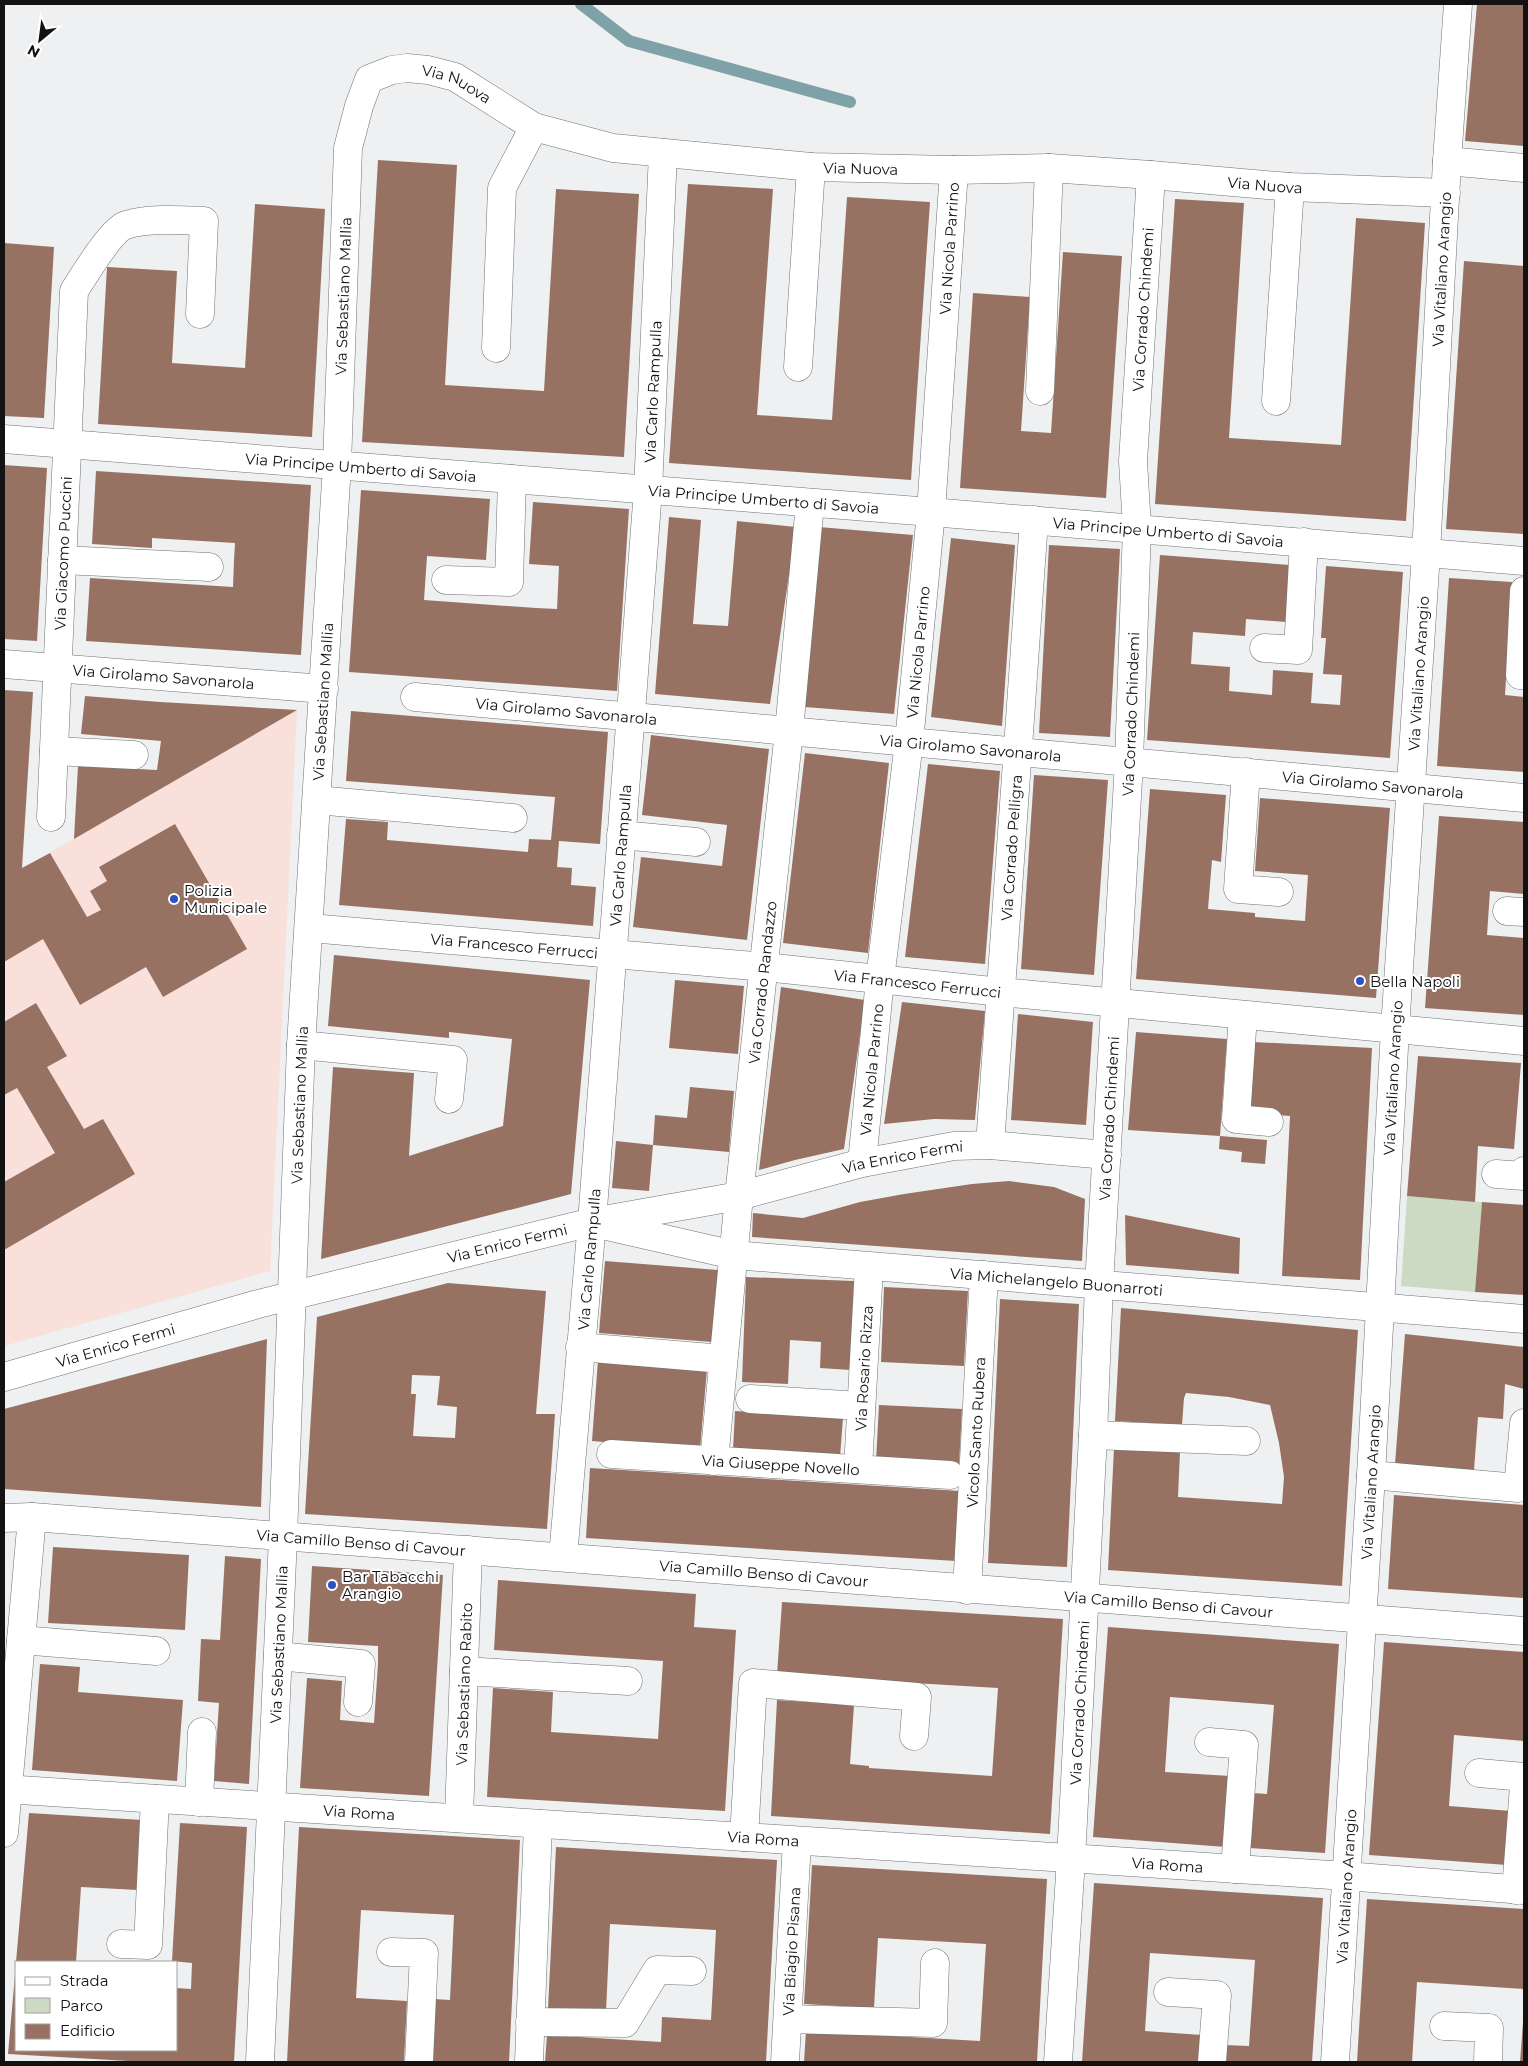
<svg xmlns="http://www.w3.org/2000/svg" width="1528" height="2066" font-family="Montserrat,sans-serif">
  <rect width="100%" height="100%" fill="#eff0f2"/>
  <path fill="#fae0da" d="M 297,710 L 270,1271 L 4,1346 L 4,879 Z"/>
  <path fill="#ccdac4" d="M 1407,1196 L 1482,1202 L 1475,1292 L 1401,1286 Z"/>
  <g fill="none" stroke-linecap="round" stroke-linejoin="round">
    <path stroke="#7fa2a8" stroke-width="12" d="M 581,4 L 629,41 L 850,102"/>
  </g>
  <g fill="#977263" fill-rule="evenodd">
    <path d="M 1477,4 L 1524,4 L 1524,146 L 1465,141 Z"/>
    <path d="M 378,160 L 457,165 L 445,385 L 544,391 L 556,189 L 639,194 L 624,457 L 362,442 Z"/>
    <path d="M 688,184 L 773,189 L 757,415 L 832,420 L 847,197 L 930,202 L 911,480 L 669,463 Z"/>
    <path d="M 1175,199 L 1244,203 L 1229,438 L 1341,445 L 1356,218 L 1425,223 L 1406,521 L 1155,504 Z"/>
    <path d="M 255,204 L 325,209 L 312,437 L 98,424 L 107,267 L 177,271 L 172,363 L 245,368 Z"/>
    <path d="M 4,243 L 54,247 L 44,418 L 4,416 Z"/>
    <path d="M 1063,252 L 1122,256 L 1106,498 L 960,488 L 973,293 L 1030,297 L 1021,431 L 1051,433 Z"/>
    <path d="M 1464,261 L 1524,266 L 1524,534 L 1446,529 Z"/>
    <path d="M 4,465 L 47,468 L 37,641 L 4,639 Z"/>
    <path d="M 96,471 L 311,485 L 301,655 L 86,641 L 90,578 L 233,587 L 234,560 L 235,543 L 152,538 L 152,548 L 92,544 Z"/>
    <path d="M 361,490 L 490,499 L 486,560 L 427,556 L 424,600 L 536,608 L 557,609 L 559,566 L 529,564 L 533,502 L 629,509 L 617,691 L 349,672 Z"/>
    <path d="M 669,517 L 701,520 L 693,624 L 728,626 L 737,521 L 796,527 L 770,704 L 655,694 Z"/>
    <path d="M 819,527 L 913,535 L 894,714 L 805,707 Z"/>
    <path d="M 951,538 L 1015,545 L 1002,726 L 931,717 Z"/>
    <path d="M 1049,545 L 1120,549 L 1110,737 L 1039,733 Z"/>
    <path d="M 1160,555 L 1290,565 L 1286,622 L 1246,619 L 1245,636 L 1193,632 L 1191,664 L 1230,667 L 1229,691 L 1272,695 L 1273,670 L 1313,673 L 1311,703 L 1340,705 L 1342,675 L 1323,674 L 1326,638 L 1321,638 L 1326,566 L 1403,572 L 1390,758 L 1147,740 Z"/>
    <path d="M 1449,578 L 1512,582 L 1505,695 L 1524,697 L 1524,772 L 1437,766 Z"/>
    <path d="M 4,690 L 33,692 L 22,868 L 50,853 L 87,917 L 101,910 L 90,891 L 107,881 L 99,867 L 175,824 L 247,949 L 163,997 L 146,967 L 80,1005 L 43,939 L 4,962 Z"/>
    <path d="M 85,696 L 160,702 L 297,710 L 74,839 L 78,766 L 157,770 L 161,741 L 81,734 Z"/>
    <path d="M 351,711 L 608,732 L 600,844 L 559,841 L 557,867 L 572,868 L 571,885 L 596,887 L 593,926 L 339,905 L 346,819 L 388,822 L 387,840 L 528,852 L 529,839 L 551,840 L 555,797 L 346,781 Z"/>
    <path d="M 651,735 L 769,749 L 747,940 L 633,927 L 641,857 L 722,866 L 727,825 L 642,815 Z"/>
    <path d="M 805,753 L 889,763 L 868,953 L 783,943 Z"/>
    <path d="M 928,764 L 1000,771 L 985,964 L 905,957 Z"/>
    <path d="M 1034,775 L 1108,780 L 1094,975 L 1021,969 Z"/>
    <path d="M 1150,789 L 1226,795 L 1221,862 L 1212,860 L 1208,909 L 1255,913 L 1255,917 L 1305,921 L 1308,875 L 1255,871 L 1260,798 L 1390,808 L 1376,998 L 1136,979 Z"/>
    <path d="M 1439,816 L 1524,822 L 1524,894 L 1490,891 L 1487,935 L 1524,938 L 1524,1015 L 1425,1008 Z"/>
    <path d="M 334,955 L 590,980 L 571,1194 L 321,1259 L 333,1067 L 414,1073 L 409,1156 L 503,1126 L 512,1039 L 449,1032 L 449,1038 L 328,1026 Z"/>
    <path d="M 675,980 L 744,986 L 738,1054 L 669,1048 Z"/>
    <path d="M 781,987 L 865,1000 L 844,1149 L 795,1160 L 759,1170 Z"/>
    <path d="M 902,1002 L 985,1011 L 975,1120 L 934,1119 L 884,1124 Z"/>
    <path d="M 36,1003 L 67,1056 L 47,1067 L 84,1129 L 103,1119 L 135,1174 L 4,1250 L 4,1182 L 55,1153 L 17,1088 L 4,1095 L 4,1022 Z"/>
    <path d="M 1018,1014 L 1093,1022 L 1086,1125 L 1011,1120 Z"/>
    <path d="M 1136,1032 L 1227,1039 L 1220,1136 L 1128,1130 Z"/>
    <path d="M 1253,1042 L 1372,1048 L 1360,1280 L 1282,1276 L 1290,1116 L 1250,1113 Z"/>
    <path d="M 1418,1056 L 1521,1063 L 1514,1149 L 1478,1146 L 1475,1202 L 1407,1196 Z"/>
    <path d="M 690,1087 L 734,1091 L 729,1152 L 653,1145 L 655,1115 L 687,1118 Z"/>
    <path d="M 1220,1136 L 1267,1140 L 1265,1164 L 1241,1162 L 1242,1152 L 1219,1149 Z"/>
    <path d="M 616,1141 L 653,1145 L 649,1191 L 612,1188 Z"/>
    <path d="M 1009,1181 L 1054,1187 L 1085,1199 L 1082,1261 L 752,1237 L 753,1213 L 803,1218 L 860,1202 L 904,1194 L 972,1184 Z"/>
    <path d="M 1482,1202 L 1524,1205 L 1524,1295 L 1475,1292 Z"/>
    <path d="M 1125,1215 L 1240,1238 L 1239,1274 L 1126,1265 Z"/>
    <path d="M 605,1261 L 718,1270 L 712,1342 L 599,1333 Z"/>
    <path d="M 746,1277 L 854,1281 L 850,1370 L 820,1368 L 821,1342 L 790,1340 L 788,1384 L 742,1382 Z"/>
    <path d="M 448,1283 L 546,1291 L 536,1414 L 555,1414 L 547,1529 L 305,1514 L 317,1317 ZM 412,1375 L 440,1376 L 437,1405 L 457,1407 L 455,1438 L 413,1436 L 416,1394 L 411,1394 Z"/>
    <path d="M 884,1287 L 968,1291 L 964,1366 L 881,1362 Z"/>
    <path d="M 1000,1299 L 1079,1304 L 1067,1567 L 988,1563 Z"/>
    <path d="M 1121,1308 L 1358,1330 L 1342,1586 L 1108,1570 L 1114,1448 L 1180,1452 L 1178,1497 L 1282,1504 L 1284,1477 L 1279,1443 L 1270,1405 L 1229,1397 L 1186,1393 L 1184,1398 L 1182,1425 L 1115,1421 Z"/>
    <path d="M 1405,1334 L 1524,1347 L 1524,1389 L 1505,1384 L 1503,1419 L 1478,1417 L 1474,1470 L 1395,1464 Z"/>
    <path d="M 267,1339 L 261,1507 L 4,1489 L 4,1409 Z"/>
    <path d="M 598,1360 L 707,1369 L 700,1450 L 592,1441 Z"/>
    <path d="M 879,1405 L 962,1409 L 959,1465 L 876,1461 Z"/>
    <path d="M 735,1411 L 843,1418 L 840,1457 L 733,1450 Z"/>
    <path d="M 590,1468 L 960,1491 L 956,1561 L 586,1538 Z"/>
    <path d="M 1394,1495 L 1524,1505 L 1524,1598 L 1388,1589 Z"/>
    <path d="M 53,1547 L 189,1555 L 185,1630 L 48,1623 Z"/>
    <path d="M 225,1556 L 261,1559 L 249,1784 L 214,1781 L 219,1703 L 198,1701 L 201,1639 L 220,1640 Z"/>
    <path d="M 312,1566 L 443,1575 L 429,1796 L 300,1788 L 307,1678 L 342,1681 L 340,1720 L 374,1723 L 378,1664 L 378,1646 L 308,1642 Z"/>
    <path d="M 498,1580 L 696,1594 L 694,1627 L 736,1630 L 725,1811 L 487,1797 L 493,1688 L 553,1692 L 551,1732 L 658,1739 L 663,1661 L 494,1650 Z"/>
    <path d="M 782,1602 L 1063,1619 L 1050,1834 L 771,1816 L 777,1700 L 854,1705 L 850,1764 L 869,1766 L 869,1768 L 992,1776 L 998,1688 L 777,1675 Z"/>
    <path d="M 1108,1627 L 1339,1644 L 1325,1853 L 1249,1848 L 1253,1793 L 1267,1794 L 1274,1705 L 1170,1697 L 1165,1772 L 1230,1776 L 1226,1847 L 1093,1837 Z"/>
    <path d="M 1384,1642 L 1524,1652 L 1524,1741 L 1454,1735 L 1449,1806 L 1511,1811 L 1507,1865 L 1369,1855 Z"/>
    <path d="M 40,1664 L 80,1667 L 78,1692 L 183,1700 L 177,1781 L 32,1770 Z"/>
    <path d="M 29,1813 L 142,1820 L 138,1890 L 81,1887 L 76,1962 L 16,1962 Z"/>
    <path d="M 180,1823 L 247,1827 L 234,2062 L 145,2062 L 8,2054 L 15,1975 L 16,2050 L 176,2050 L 176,1988 L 191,1989 L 192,1963 L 172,1961 Z"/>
    <path d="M 299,1827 L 520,1840 L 509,2062 L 431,2062 L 434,1999 L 450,2000 L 454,1915 L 361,1910 L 356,1998 L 407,2001 L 404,2062 L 287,2062 Z"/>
    <path d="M 556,1847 L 777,1860 L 766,2062 L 545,2062 L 547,2035 L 661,2042 L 662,2017 L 711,2020 L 716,1930 L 610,1924 L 606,2012 L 548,2009 Z"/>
    <path d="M 812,1865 L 1047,1879 L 1037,2062 L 804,2062 L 806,2031 L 980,2041 L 986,1944 L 878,1938 L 874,2008 L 804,2004 Z"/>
    <path d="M 1094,1883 L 1323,1898 L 1312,2062 L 1223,2062 L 1224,2045 L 1249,2046 L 1255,1960 L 1150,1953 L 1145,2031 L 1202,2035 L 1200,2062 L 1082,2062 Z"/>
    <path d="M 1367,1899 L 1524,1909 L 1524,1989 L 1417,1982 L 1412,2062 L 1357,2062 Z"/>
    <path d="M 1523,2022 L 1524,2022 L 1524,2062 L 1520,2062 Z"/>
  </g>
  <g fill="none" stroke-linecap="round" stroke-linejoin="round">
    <defs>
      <g id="minor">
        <path d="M 1447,161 L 1524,168"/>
        <path d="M 496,348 L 502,188 L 534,127"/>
        <path d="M 798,367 L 811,167"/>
        <path d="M 1040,391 L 1049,168"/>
        <path d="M 1276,401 L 1290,187"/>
        <path id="s1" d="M 4,439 L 931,512 L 1524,561"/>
        <path d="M 62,560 L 209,567"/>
        <path d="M 446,580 L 509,582 L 512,479"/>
        <path d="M 1524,591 L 1520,675 L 1524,675"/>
        <path d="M 1264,648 L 1298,650 L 1304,542"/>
        <path id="s2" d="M 4,664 L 324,689"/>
        <path id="s3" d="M 415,697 L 1524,798"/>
        <path d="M 54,751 L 134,755"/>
        <path d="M 1246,772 L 1238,889 L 1279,892"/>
        <path d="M 317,800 L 513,818"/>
        <path id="s4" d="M 51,817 L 74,291 C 83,277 112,229 126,225 C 148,218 181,220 204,221 L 200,314"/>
        <path d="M 621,835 L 696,842"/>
        <path d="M 1507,911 L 1524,912"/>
        <path id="s5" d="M 310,928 L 765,967 L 1001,992 L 1524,1041"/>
        <path d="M 1243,1015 L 1236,1119 L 1269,1122"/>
        <path d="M 301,1045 L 453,1060 L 449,1099"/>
        <path id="s6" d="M 990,1145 L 1034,520"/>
        <path id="s7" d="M 862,1163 L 880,979 L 909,742 L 931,512 L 954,170"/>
        <path d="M 1496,1174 L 1524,1176 L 1524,1171"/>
        <path id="s8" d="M 603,1225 L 734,1255 L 1524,1319"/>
        <path d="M 580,1347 L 723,1359"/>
        <path id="s9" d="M 4,1377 L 258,1304 L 592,1222 L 739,1196 L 862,1163 L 954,1146 L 990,1145 L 1107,1155"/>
        <path d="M 750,1399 L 861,1406"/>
        <path d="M 1093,1435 L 1246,1441"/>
        <path id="s10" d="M 611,1454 L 950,1475"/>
        <path id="s11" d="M 714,1461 L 739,1196 L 789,731 L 810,503"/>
        <path id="s12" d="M 858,1469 L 869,1267"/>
        <path d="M 1371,1475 L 1518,1488 L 1524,1423"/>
        <path id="s13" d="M 4,1518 L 32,1517 L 1524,1631"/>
        <path id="s14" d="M 563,1557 L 592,1222 L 648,490 L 663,153"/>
        <path id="s15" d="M 967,1590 L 984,1275"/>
        <path d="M 21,1640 L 156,1651"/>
        <path d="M 278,1656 L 361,1664 L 358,1702"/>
        <path d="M 464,1671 L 628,1681"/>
        <path d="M 1209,1742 L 1244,1745 L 1235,1869"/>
        <path d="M 1479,1773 L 1524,1777"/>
        <path id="s16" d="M 4,1789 L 1346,1876 L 1524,1890"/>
        <path d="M 199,1802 L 202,1732"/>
        <path id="s17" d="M 459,1818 L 468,1550"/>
        <path d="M 4,1833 L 32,1517"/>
        <path d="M 744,1837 L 753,1683 L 917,1697 L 914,1736"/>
        <path d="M 1516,1890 L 1524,1786"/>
        <path d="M 121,1944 L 148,1945 L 155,1799"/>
        <path d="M 391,1952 L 424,1953 L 419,2062"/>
        <path d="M 1168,1992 L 1217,1995 L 1212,2062"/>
        <path d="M 788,2019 L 933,2023 L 935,1963"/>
        <path d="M 530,2022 L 625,2023 L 657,1970 L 692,1971"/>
        <path d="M 1444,2026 L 1489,2028 L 1488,2062"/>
        <path id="s18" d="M 260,2062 L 283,1537 L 301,1045 L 337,465 L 348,148 L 359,106 L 369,79 L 392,70 L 407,68 L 428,70 L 455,77 L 534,127 L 613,148 L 811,167 L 954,170 L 1049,168 L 1151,175 L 1290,187 L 1446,193"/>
        <path d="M 529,2062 L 538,1824"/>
        <path id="s19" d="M 785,2062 L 797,1841"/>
        <path id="s20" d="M 1058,2062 L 1071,1859 L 1093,1435 L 1099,1285 L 1129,762 L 1137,528 L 1133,461 L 1151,175"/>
        <path id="s21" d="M 1335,2062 L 1371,1475 L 1395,1029 L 1426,553 L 1447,161 L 1458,4"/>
      </g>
    </defs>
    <use href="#minor" stroke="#707172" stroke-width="29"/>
    <use href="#minor" stroke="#fff" stroke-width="28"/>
  </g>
  <g fill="#2a52c1" stroke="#fff" stroke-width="2">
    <circle cx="174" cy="899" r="5"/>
    <circle cx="1360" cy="981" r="5"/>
    <circle cx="332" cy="1585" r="5"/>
  </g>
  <g text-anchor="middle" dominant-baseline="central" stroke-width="4" stroke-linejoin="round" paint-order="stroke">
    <g font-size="15" fill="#121213" stroke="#fff">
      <text stroke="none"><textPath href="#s18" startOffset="2081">Via Nuova</textPath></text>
      <text stroke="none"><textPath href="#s18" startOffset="2501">Via Nuova</textPath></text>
      <text stroke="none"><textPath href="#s18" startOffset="2906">Via Nuova</textPath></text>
      <text stroke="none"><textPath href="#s7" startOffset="919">Via Nicola Parrino</textPath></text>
      <text stroke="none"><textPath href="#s21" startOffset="1796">Via Vitaliano Arangio</textPath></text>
      <text stroke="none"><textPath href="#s18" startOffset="1768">Via Sebastiano Mallia</textPath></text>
      <text stroke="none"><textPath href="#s20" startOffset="1755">Via Corrado Chindemi</textPath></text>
      <text stroke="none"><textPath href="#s14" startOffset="1169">Via Carlo Rampulla</textPath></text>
      <text stroke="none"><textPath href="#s1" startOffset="358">Via Principe Umberto di Savoia</textPath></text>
      <text stroke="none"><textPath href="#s1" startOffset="762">Via Principe Umberto di Savoia</textPath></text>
      <text stroke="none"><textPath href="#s1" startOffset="1168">Via Principe Umberto di Savoia</textPath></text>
      <text stroke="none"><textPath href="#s4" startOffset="264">Via Giacomo Puccini</textPath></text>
      <text stroke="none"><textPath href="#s7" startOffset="514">Via Nicola Parrino</textPath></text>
      <text stroke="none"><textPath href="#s21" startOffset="1391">Via Vitaliano Arangio</textPath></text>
      <text stroke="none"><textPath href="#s2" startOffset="160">Via Girolamo Savonarola</textPath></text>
      <text stroke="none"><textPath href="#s18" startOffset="1362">Via Sebastiano Mallia</textPath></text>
      <text stroke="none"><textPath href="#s3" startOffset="152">Via Girolamo Savonarola</textPath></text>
      <text stroke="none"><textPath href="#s20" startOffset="1350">Via Corrado Chindemi</textPath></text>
      <text stroke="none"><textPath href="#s3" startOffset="558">Via Girolamo Savonarola</textPath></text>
      <text stroke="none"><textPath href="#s3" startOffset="962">Via Girolamo Savonarola</textPath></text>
      <text stroke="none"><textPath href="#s6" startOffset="298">Via Corrado Pelligra</textPath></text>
      <text stroke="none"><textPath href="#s14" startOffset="704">Via Carlo Rampulla</textPath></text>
      <text stroke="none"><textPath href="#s5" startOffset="205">Via Francesco Ferrucci</textPath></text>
      <text stroke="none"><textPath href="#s11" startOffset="481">Via Corrado Randazzo</textPath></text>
      <text stroke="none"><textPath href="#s5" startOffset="610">Via Francesco Ferrucci</textPath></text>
      <text stroke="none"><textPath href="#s7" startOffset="94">Via Nicola Parrino</textPath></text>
      <text stroke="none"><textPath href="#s21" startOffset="986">Via Vitaliano Arangio</textPath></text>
      <text stroke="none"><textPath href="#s18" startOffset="958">Via Sebastiano Mallia</textPath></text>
      <text stroke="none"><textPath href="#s20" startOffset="945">Via Corrado Chindemi</textPath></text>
      <text stroke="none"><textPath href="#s9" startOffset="926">Via Enrico Fermi</textPath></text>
      <text stroke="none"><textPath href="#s9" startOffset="521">Via Enrico Fermi</textPath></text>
      <text stroke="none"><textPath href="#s14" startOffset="299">Via Carlo Rampulla</textPath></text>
      <text stroke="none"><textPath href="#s8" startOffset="458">Via Michelangelo Buonarroti</textPath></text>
      <text stroke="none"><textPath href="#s9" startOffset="116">Via Enrico Fermi</textPath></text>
      <text stroke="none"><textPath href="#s12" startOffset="101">Via Rosario Rizza</textPath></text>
      <text stroke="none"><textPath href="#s15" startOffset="158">Vicolo Santo Rubera</textPath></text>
      <text stroke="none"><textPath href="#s10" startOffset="170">Via Giuseppe Novello</textPath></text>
      <text stroke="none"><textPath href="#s21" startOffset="581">Via Vitaliano Arangio</textPath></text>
      <text stroke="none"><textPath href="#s13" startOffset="358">Via Camillo Benso di Cavour</textPath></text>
      <text stroke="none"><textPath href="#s13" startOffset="762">Via Camillo Benso di Cavour</textPath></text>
      <text stroke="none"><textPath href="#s13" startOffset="1168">Via Camillo Benso di Cavour</textPath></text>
      <text stroke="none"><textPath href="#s18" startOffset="418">Via Sebastiano Mallia</textPath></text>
      <text stroke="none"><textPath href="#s17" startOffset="134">Via Sebastiano Rabito</textPath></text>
      <text stroke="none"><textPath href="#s20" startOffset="360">Via Corrado Chindemi</textPath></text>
      <text stroke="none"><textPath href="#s16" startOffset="356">Via Roma</textPath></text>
      <text stroke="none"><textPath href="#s16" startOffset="761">Via Roma</textPath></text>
      <text stroke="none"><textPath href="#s16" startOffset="1166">Via Roma</textPath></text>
      <text stroke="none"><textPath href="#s21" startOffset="176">Via Vitaliano Arangio</textPath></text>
      <text stroke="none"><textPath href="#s19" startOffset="111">Via Biagio Pisana</textPath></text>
    </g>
    <g font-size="15" fill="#121213" stroke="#fff" text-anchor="start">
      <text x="184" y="890">Polizia<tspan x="184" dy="17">Municipale</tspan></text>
      <text x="1370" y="981">Bella Napoli</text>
      <text x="342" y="1576">Bar Tabacchi<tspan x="342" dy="17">Arangio</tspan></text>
    </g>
  </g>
  <rect width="1528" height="2066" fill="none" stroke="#121213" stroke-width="10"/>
  <rect x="15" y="1961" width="162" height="90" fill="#ffffff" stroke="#a0a0a1"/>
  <rect x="25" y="1977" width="25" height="8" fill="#ffffff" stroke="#a0a0a1"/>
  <text x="60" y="1986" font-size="15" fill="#121213">Strada</text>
  <rect x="25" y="1998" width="25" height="15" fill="#ccdac4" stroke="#a0a0a1"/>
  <text x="60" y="2011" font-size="15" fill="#121213">Parco</text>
  <rect x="25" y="2024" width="25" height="15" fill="#977263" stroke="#a0a0a1"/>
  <text x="60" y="2036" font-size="15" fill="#121213">Edificio</text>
  <g transform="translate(40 40) rotate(209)" stroke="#ffffff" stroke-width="4" paint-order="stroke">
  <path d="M0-4L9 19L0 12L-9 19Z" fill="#121213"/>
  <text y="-8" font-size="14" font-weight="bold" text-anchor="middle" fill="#121213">N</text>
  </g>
</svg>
